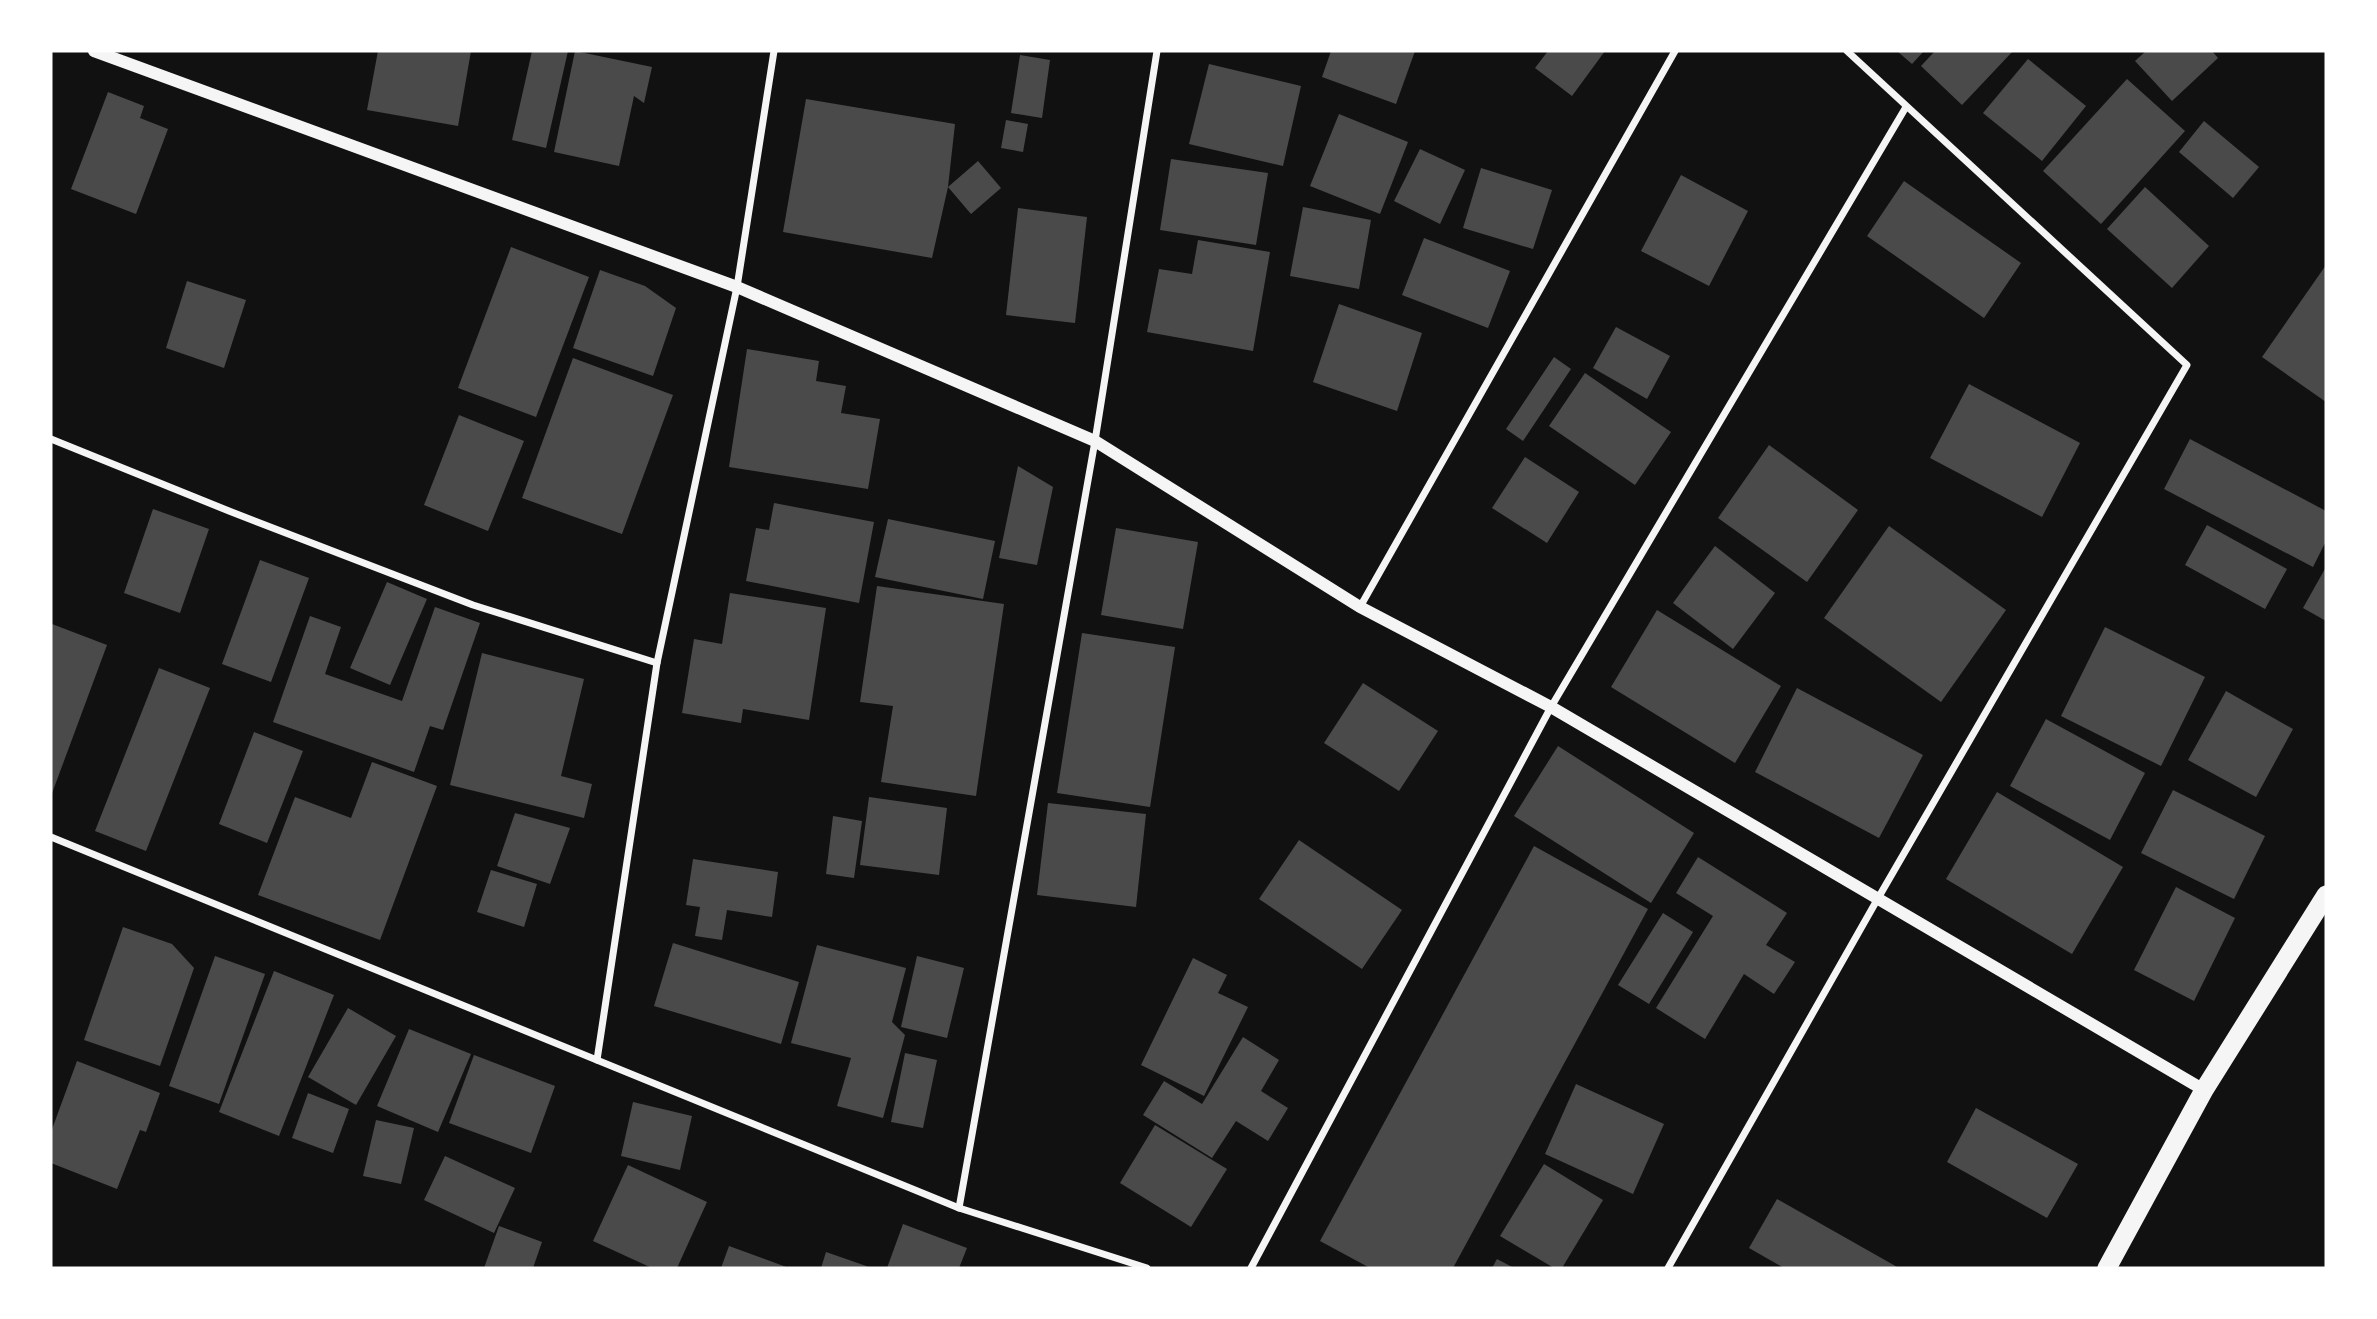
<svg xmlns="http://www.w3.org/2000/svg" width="2377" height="1319" font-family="Karla,sans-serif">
  <rect width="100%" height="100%" fill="#111"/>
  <g fill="#4a4a4a">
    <path d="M 378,51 L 471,51 L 458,126 L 367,110 Z"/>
    <path d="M 532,51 L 568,51 L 546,148 L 512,140 Z"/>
    <path d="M 575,51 L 652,67 L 644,103 L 634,96 L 619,166 L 554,152 Z"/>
    <path d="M 1331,51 L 1415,51 L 1396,104 L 1322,77 Z"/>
    <path d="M 1548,51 L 1605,51 L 1572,96 L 1535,68 Z"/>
    <path d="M 1897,51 L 1924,51 L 1912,64 Z"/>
    <path d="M 1935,51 L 2013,51 L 1962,105 L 1921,66 Z"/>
    <path d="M 2146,51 L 2212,51 L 2218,58 L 2172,101 L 2135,61 Z"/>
    <path d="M 1020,55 L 1050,60 L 1042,118 L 1011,113 Z"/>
    <path d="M 2028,59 L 2086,106 L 2042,161 L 1983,113 Z"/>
    <path d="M 1209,64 L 1301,86 L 1283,166 L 1189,144 Z"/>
    <path d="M 2127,79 L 2185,131 L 2101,224 L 2043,171 Z"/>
    <path d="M 108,92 L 144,106 L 140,118 L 168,129 L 136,214 L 71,189 Z"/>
    <path d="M 806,99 L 955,124 L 948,187 L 978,161 L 1001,188 L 971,214 L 948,187 L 932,258 L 783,232 Z"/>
    <path d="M 1339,114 L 1408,142 L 1380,214 L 1310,186 Z"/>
    <path d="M 1006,120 L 1028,124 L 1023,152 L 1001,148 Z"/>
    <path d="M 2204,121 L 2259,167 L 2233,198 L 2179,152 Z"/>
    <path d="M 1420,149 L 1465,170 L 1440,224 L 1394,201 Z"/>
    <path d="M 1171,159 L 1268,173 L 1256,245 L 1160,230 Z"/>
    <path d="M 1481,168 L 1552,190 L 1533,249 L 1463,228 Z"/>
    <path d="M 1681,175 L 1748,211 L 1709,286 L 1641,251 Z"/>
    <path d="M 1904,181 L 2021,263 L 1984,318 L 1867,236 Z"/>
    <path d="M 2145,187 L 2209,246 L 2172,288 L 2107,229 Z"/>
    <path d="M 1303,207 L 1371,220 L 1359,289 L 1290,276 Z"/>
    <path d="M 1018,208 L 1087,217 L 1075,323 L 1006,315 Z"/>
    <path d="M 1424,238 L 1510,271 L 1488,328 L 1402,295 Z"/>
    <path d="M 1198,240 L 1270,252 L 1253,351 L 1147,332 L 1159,269 L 1192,274 Z"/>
    <path d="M 511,247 L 589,277 L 536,417 L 458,388 Z"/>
    <path d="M 2326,265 L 2326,402 L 2262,357 Z"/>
    <path d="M 600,270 L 645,286 L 676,308 L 653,376 L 573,348 Z"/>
    <path d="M 187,281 L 246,300 L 224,368 L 166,348 Z"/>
    <path d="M 1339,304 L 1422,333 L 1397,411 L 1313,382 Z"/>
    <path d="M 1616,327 L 1670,356 L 1647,399 L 1593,368 Z"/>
    <path d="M 747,349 L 819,361 L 816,381 L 846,386 L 841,413 L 880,419 L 868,489 L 729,467 Z"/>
    <path d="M 1554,357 L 1571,369 L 1523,441 L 1506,429 Z"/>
    <path d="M 573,358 L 673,395 L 622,534 L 522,498 Z"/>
    <path d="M 1585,373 L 1671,432 L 1635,485 L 1549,426 Z"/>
    <path d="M 1969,384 L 2080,443 L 2042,517 L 1930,458 Z"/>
    <path d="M 459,415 L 524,441 L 488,531 L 424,505 Z"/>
    <path d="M 2190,439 L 2326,511 L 2326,541 L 2313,567 L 2164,489 Z"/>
    <path d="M 1769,445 L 1858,510 L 1807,582 L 1718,518 Z"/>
    <path d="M 1525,457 L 1579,492 L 1547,543 L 1492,508 Z"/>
    <path d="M 1018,466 L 1053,487 L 1037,565 L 999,558 Z"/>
    <path d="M 774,503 L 874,522 L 859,603 L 746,581 L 756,528 L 769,530 Z"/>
    <path d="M 153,509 L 209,529 L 180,613 L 124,593 Z"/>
    <path d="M 888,519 L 995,541 L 983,599 L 875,577 Z"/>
    <path d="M 2207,525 L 2287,569 L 2265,609 L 2185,565 Z"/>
    <path d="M 1889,526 L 2006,610 L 1941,702 L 1824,618 Z"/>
    <path d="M 1116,528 L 1198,542 L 1183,629 L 1101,615 Z"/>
    <path d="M 1715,546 L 1775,593 L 1733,649 L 1673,603 Z"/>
    <path d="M 260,560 L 309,578 L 271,682 L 222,664 Z"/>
    <path d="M 2326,567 L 2326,621 L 2303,608 Z"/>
    <path d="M 387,582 L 427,599 L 390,685 L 350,668 Z"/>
    <path d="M 877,586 L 1004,604 L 976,796 L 881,782 L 893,706 L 860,702 Z"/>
    <path d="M 730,593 L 826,608 L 809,720 L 743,709 L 741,723 L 682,713 L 694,639 L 722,644 Z"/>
    <path d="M 435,607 L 480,623 L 443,730 L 430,726 L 414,772 L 273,722 L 310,616 L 341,627 L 325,674 L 402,701 Z"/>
    <path d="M 1657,610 L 1781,686 L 1735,763 L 1611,687 Z"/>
    <path d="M 52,624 L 107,645 L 51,796 L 51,626 Z"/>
    <path d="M 2105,627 L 2205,677 L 2161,766 L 2061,716 Z"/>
    <path d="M 1082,633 L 1175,647 L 1150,807 L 1057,793 Z"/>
    <path d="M 482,653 L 584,679 L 561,776 L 592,784 L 584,818 L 450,785 Z"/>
    <path d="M 159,668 L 210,688 L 146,851 L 95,831 Z"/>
    <path d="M 1363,683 L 1438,731 L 1399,791 L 1324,743 Z"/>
    <path d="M 1797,688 L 1923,755 L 1879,838 L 1755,772 Z"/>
    <path d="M 2226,691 L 2293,729 L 2256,797 L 2188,760 Z"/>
    <path d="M 2046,719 L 2145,773 L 2110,840 L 2010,786 Z"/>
    <path d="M 254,732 L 303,751 L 267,843 L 219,824 Z"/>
    <path d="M 1558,746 L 1694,833 L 1651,903 L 1514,816 Z"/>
    <path d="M 372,762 L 437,786 L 380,940 L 258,895 L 295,797 L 351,818 Z"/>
    <path d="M 2173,790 L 2265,836 L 2234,899 L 2141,853 Z"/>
    <path d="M 1997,792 L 2123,867 L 2072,954 L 1946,879 Z"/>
    <path d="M 869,797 L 947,808 L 939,875 L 860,865 Z"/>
    <path d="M 1048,803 L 1146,814 L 1136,907 L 1037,895 Z"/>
    <path d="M 515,813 L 570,828 L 550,884 L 497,866 Z"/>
    <path d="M 833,816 L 862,821 L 854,878 L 826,874 Z"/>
    <path d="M 1299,840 L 1402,910 L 1362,969 L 1259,899 Z"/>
    <path d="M 1534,846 L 1648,909 L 1453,1268 L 1370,1268 L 1320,1241 Z"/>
    <path d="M 1698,857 L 1787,913 L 1766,945 L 1795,962 L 1774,994 L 1744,974 L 1705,1039 L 1656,1008 L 1713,916 L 1676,893 Z"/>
    <path d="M 693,859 L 778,872 L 772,917 L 727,910 L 722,940 L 695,936 L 700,907 L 686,905 Z"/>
    <path d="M 491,870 L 537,884 L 524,927 L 477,912 Z"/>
    <path d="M 2176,887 L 2235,918 L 2194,1001 L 2134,970 Z"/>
    <path d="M 1663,913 L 1693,932 L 1649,1004 L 1618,985 Z"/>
    <path d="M 123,927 L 172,944 L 194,968 L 160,1066 L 84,1040 Z"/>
    <path d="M 673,943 L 799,982 L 781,1044 L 654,1006 Z"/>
    <path d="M 817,945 L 906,968 L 892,1022 L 905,1035 L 883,1118 L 837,1106 L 851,1058 L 791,1043 Z"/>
    <path d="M 215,956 L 265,974 L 219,1104 L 169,1086 Z"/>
    <path d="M 917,956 L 964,968 L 947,1038 L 901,1027 Z"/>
    <path d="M 1193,958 L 1227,975 L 1218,993 L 1248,1007 L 1204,1096 L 1141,1065 Z"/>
    <path d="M 274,971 L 334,995 L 279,1136 L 219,1112 Z"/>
    <path d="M 348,1008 L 396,1036 L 356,1105 L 308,1077 Z"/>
    <path d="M 409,1029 L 471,1054 L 438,1132 L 377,1106 Z"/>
    <path d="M 1243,1037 L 1279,1060 L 1261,1091 L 1288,1108 L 1268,1141 L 1236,1121 L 1212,1158 L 1143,1115 L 1164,1081 L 1202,1104 Z"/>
    <path d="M 905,1053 L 937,1060 L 923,1128 L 891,1122 Z"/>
    <path d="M 474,1055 L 555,1086 L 531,1153 L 449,1123 Z"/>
    <path d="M 77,1061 L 160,1093 L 146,1132 L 140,1130 L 117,1189 L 51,1163 L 51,1132 Z"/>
    <path d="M 1576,1084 L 1664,1124 L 1633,1194 L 1545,1154 Z"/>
    <path d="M 308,1093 L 349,1109 L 333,1153 L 292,1138 Z"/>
    <path d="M 633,1102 L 692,1116 L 680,1170 L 621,1156 Z"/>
    <path d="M 1976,1108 L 2078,1164 L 2047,1218 L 1947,1162 Z"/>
    <path d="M 376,1120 L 414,1128 L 401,1184 L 363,1176 Z"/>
    <path d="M 1155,1125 L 1227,1169 L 1191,1227 L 1120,1183 Z"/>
    <path d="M 445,1156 L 515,1188 L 494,1233 L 424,1200 Z"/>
    <path d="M 1544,1164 L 1603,1200 L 1562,1268 L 1554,1268 L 1500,1236 Z"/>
    <path d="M 628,1165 L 707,1202 L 677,1268 L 652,1268 L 593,1241 Z"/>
    <path d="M 1777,1199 L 1899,1268 L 1784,1268 L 1749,1248 Z"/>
    <path d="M 903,1224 L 967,1248 L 959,1268 L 887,1268 Z"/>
    <path d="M 499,1226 L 542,1242 L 533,1268 L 484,1268 Z"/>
    <path d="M 729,1246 L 789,1268 L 721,1268 Z"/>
    <path d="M 826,1252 L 872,1268 L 821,1268 Z"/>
    <path d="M 1497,1259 L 1514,1268 L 1492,1268 Z"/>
  </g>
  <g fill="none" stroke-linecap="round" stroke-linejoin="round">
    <g stroke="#f5f5f5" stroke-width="7">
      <path d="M 51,439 L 229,511 L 473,605 L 657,663"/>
      <path d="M 1360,607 L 1675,51"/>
      <path d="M 51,837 L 959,1208 L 1147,1268"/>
      <path d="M 597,1060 L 657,663 L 737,287 L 774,51"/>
      <path d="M 959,1208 L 1095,441 L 1157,51"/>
      <path d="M 1251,1268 L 1551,707 L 1906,107"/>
      <path d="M 1668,1268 L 1877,900 L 2187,365 L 1847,51"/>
    </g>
    <path stroke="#f5f5f5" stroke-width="12" d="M 94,51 L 737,287 L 1095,441 L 1360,607 L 1551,707 L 2204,1090"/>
    <path stroke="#f5f5f5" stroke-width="19" d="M 2107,1268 L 2204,1090 L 2326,895"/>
  </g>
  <rect width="2377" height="1319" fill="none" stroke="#ffffff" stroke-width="105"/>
</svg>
